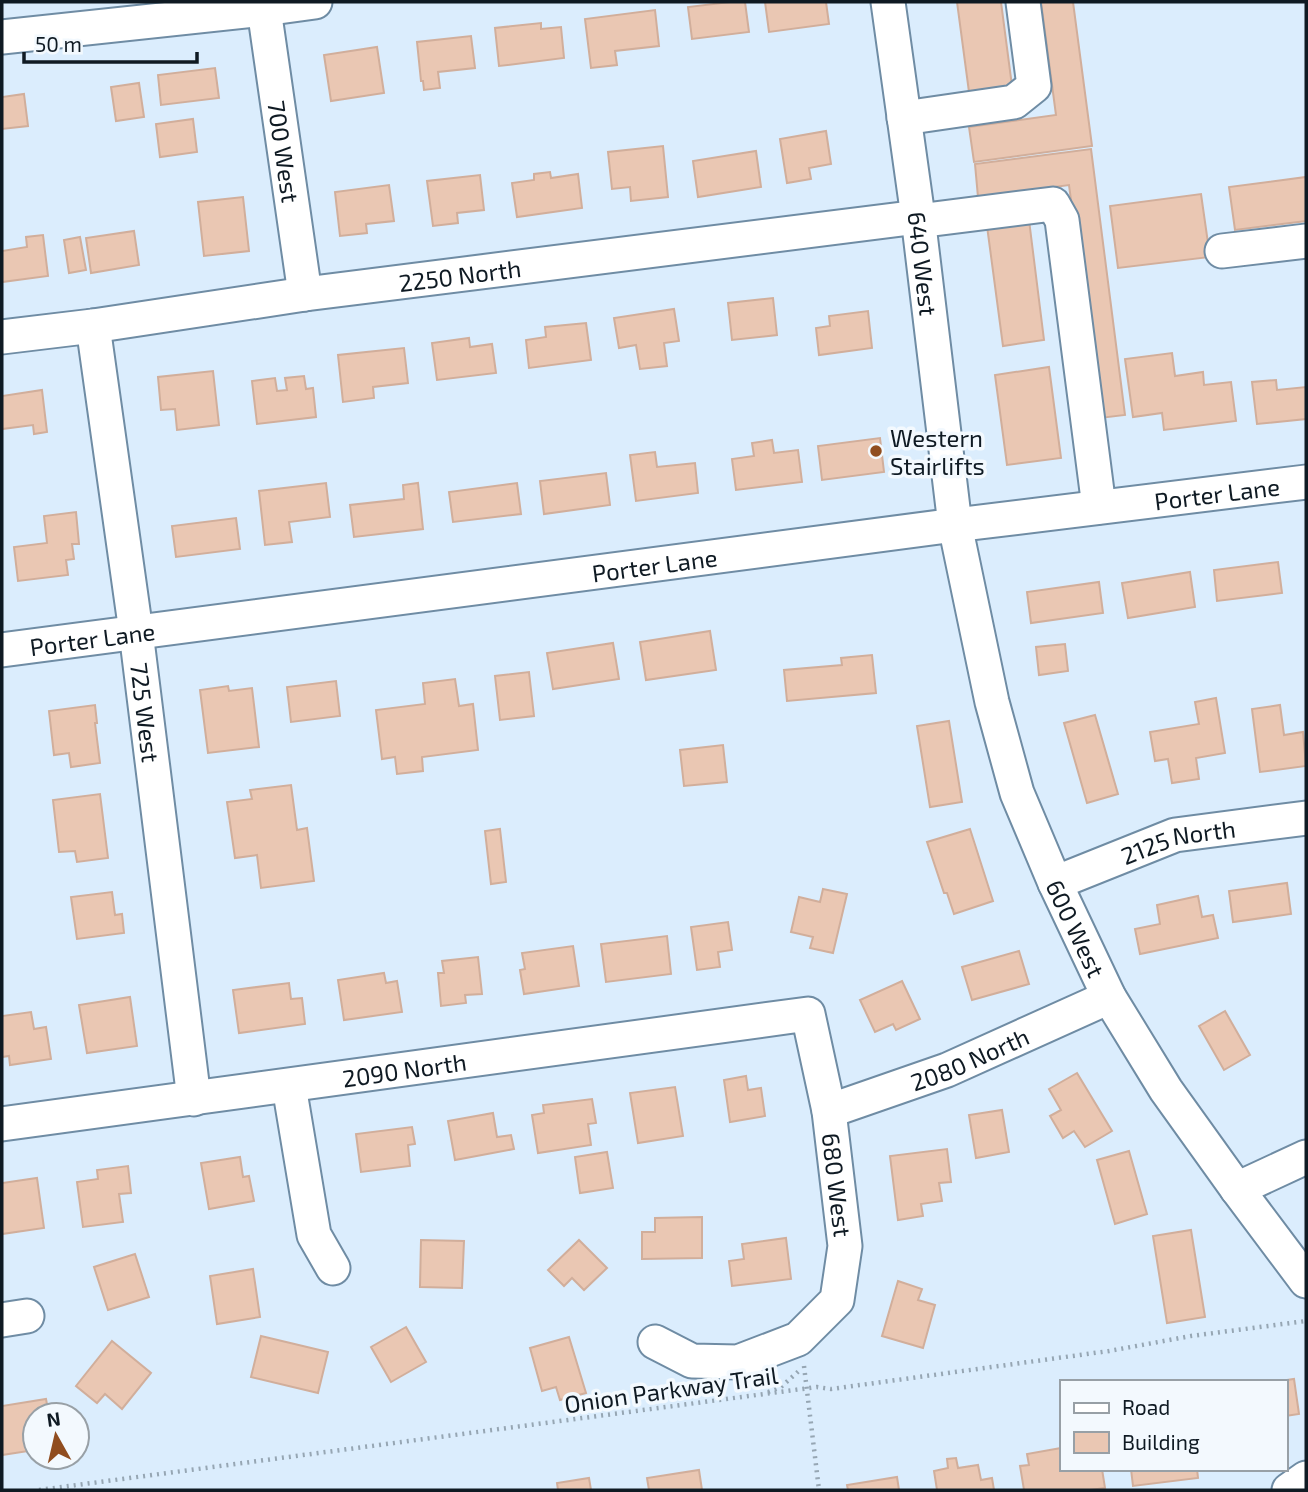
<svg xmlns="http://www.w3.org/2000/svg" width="1308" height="1492" font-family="'Exo 2',sans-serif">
  <rect width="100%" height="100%" fill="#dbedfd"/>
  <g fill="#eac7b3" stroke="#d1ae9b" stroke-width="2">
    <path d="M 730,2 L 745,2 L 749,32 L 692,39 L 688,7 Z"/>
    <path d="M 765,2 L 826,2 L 829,24 L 769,32 Z"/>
    <path d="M 957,2 L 1001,2 L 1012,86 L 969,92 Z"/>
    <path d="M 1041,2 L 1073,2 L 1092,146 L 974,162 L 969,127 L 1056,115 Z"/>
    <path d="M 655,10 L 659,46 L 615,51 L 617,65 L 591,68 L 585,19 Z"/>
    <path d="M 541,23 L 541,29 L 561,27 L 564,58 L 499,66 L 495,28 Z"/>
    <path d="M 471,36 L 475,68 L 438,72 L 440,88 L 424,90 L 423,81 L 421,81 L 417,42 Z"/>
    <path d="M 377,47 L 384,93 L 331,101 L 324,55 Z"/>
    <path d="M 215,68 L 219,98 L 161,105 L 158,75 Z"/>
    <path d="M 139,83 L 144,117 L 116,121 L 111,87 Z"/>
    <path d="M 24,94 L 28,126 L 2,129 L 2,97 Z"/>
    <path d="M 193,119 L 197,152 L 160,157 L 156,124 Z"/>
    <path d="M 826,131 L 831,164 L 809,168 L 811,179 L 787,183 L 780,139 Z"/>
    <path d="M 663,146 L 668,197 L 631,201 L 630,187 L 612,189 L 608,152 Z"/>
    <path d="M 1091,149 L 1125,415 L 1100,418 L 1069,185 L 978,197 L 975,164 Z"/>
    <path d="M 756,151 L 761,187 L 698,197 L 693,161 Z"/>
    <path d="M 550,172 L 551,178 L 578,174 L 582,208 L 517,217 L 512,183 L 534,180 L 534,174 Z"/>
    <path d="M 480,175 L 484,210 L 457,213 L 458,223 L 433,226 L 427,181 Z"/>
    <path d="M 1306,177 L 1306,221 L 1235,230 L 1229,187 Z"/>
    <path d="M 389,185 L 394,221 L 366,224 L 367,233 L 340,236 L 335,192 Z"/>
    <path d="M 1201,194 L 1210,257 L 1118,268 L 1110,206 Z"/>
    <path d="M 243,197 L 249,251 L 204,256 L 198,202 Z"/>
    <path d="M 1029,220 L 1044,340 L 1003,346 L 987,226 Z"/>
    <path d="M 134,231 L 139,265 L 91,273 L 86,238 Z"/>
    <path d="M 43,235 L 48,276 L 2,282 L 2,251 L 27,247 L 26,237 Z"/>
    <path d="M 80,237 L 86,270 L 69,273 L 64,240 Z"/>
    <path d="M 773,298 L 777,335 L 732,340 L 728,303 Z"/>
    <path d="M 674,309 L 679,341 L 664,343 L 667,366 L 640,369 L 636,345 L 619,348 L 614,318 Z"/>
    <path d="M 868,311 L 872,348 L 819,355 L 816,328 L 830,326 L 829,316 Z"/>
    <path d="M 586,323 L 591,360 L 529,368 L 526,340 L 546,337 L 545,327 Z"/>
    <path d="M 469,338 L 470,347 L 492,344 L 496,373 L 437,380 L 432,343 Z"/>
    <path d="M 404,348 L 408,383 L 373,387 L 374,398 L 343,402 L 338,355 Z"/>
    <path d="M 1172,353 L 1175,376 L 1203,372 L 1204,385 L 1231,382 L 1236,421 L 1164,430 L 1162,413 L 1133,417 L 1125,359 Z"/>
    <path d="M 1049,367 L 1061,458 L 1007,465 L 995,375 Z"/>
    <path d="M 213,371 L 219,425 L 177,430 L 175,409 L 161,410 L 158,377 Z"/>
    <path d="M 304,376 L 306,389 L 313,388 L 316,417 L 257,424 L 252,381 L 275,378 L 277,391 L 287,390 L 285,378 Z"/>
    <path d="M 1276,380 L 1277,390 L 1306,387 L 1306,419 L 1257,424 L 1252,382 Z"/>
    <path d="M 42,390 L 47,432 L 34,434 L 33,425 L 2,429 L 2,396 Z"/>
    <path d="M 880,438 L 884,472 L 822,480 L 818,446 Z"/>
    <path d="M 772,440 L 774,453 L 798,450 L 802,482 L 736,490 L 732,459 L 754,456 L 752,443 Z"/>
    <path d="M 655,452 L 657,467 L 695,463 L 698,493 L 636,501 L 630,455 Z"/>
    <path d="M 606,473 L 610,505 L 544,514 L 540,481 Z"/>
    <path d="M 326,483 L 330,517 L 289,522 L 292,542 L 265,545 L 259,491 Z"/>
    <path d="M 418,483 L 423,529 L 354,537 L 350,505 L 404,499 L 403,485 Z"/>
    <path d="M 517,483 L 521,514 L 453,522 L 449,492 Z"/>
    <path d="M 76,512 L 79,544 L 72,544 L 74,559 L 66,560 L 68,575 L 18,581 L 14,547 L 47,543 L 44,516 Z"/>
    <path d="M 236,518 L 240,549 L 176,557 L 172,526 Z"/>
    <path d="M 1278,562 L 1282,593 L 1217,601 L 1214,570 Z"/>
    <path d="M 1190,572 L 1195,607 L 1128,618 L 1122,583 Z"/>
    <path d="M 1099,582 L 1103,613 L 1031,623 L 1027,592 Z"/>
    <path d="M 710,631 L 716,670 L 646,680 L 640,642 Z"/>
    <path d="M 613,643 L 619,679 L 553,689 L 547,653 Z"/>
    <path d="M 1065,644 L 1068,671 L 1039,675 L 1036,647 Z"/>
    <path d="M 872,655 L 876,693 L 787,701 L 784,670 L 842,665 L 841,658 Z"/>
    <path d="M 529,672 L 534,716 L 500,720 L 495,676 Z"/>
    <path d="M 455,679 L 459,706 L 473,704 L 478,750 L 422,757 L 423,771 L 397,774 L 395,757 L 382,759 L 376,710 L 425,704 L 423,683 Z"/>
    <path d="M 336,681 L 340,716 L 291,722 L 287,687 Z"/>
    <path d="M 228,686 L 229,691 L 252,688 L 259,747 L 208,753 L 200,690 Z"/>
    <path d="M 1216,698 L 1225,753 L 1196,758 L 1199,779 L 1172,783 L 1168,759 L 1155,761 L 1150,732 L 1199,724 L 1195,702 Z"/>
    <path d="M 95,705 L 97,723 L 95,723 L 100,763 L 71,767 L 69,753 L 54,755 L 49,711 Z"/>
    <path d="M 1280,705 L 1284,735 L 1303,732 L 1306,766 L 1260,772 L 1252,709 Z"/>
    <path d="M 1095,715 L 1118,794 L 1087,803 L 1064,723 Z"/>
    <path d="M 949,721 L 962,802 L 930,807 L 917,726 Z"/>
    <path d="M 723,745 L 727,782 L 684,786 L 680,750 Z"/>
    <path d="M 291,785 L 297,830 L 307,828 L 314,881 L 261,888 L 257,855 L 235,858 L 227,802 L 252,799 L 250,790 Z"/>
    <path d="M 100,794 L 108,858 L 77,862 L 75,851 L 59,852 L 53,800 Z"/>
    <path d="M 500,829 L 506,882 L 491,884 L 485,831 Z"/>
    <path d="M 970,829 L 993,901 L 954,914 L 947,893 L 944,893 L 927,842 Z"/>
    <path d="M 1287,883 L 1291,914 L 1233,922 L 1229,891 Z"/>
    <path d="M 823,889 L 847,894 L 833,953 L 810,948 L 813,937 L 791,932 L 799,897 L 820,902 Z"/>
    <path d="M 112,892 L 115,915 L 122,914 L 124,933 L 77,939 L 71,897 Z"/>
    <path d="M 1198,896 L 1202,917 L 1213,915 L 1218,938 L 1140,954 L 1135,929 L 1160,924 L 1157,905 Z"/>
    <path d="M 728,922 L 732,950 L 718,952 L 720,967 L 697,970 L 691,927 Z"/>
    <path d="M 667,936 L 671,974 L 606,982 L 601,944 Z"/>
    <path d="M 573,946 L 579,986 L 524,994 L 520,970 L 525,969 L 522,953 Z"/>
    <path d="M 1019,951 L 1029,984 L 972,1000 L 962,967 Z"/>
    <path d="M 478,957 L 482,994 L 465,995 L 466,1003 L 441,1006 L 438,973 L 444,973 L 442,961 Z"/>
    <path d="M 384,973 L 386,983 L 397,981 L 402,1012 L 344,1020 L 338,980 Z"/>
    <path d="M 902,981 L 920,1019 L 896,1030 L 893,1024 L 875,1032 L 860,1000 Z"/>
    <path d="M 289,983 L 291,999 L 302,998 L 305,1024 L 239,1033 L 233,990 Z"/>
    <path d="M 130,997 L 137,1046 L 87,1053 L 79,1005 Z"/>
    <path d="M 1225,1011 L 1250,1055 L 1224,1070 L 1199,1026 Z"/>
    <path d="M 31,1012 L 34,1029 L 46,1027 L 51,1059 L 10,1065 L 9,1056 L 2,1057 L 2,1016 Z"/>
    <path d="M 1077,1073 L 1112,1131 L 1085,1147 L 1074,1131 L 1063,1138 L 1050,1116 L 1061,1110 L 1049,1089 Z"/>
    <path d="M 746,1076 L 748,1090 L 761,1088 L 765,1116 L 730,1122 L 724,1080 Z"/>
    <path d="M 675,1087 L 683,1136 L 638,1143 L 630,1093 Z"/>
    <path d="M 592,1099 L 596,1123 L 588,1124 L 591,1145 L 538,1153 L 532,1115 L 544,1113 L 543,1105 Z"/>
    <path d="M 1002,1110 L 1009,1152 L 976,1158 L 969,1115 Z"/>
    <path d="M 493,1113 L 497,1137 L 511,1135 L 514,1149 L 455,1160 L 448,1121 Z"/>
    <path d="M 412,1127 L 415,1144 L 408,1145 L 410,1166 L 361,1172 L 356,1134 Z"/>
    <path d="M 947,1149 L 951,1182 L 939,1183 L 942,1201 L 921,1204 L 923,1216 L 898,1220 L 890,1156 Z"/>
    <path d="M 1129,1151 L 1147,1214 L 1115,1224 L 1097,1160 Z"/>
    <path d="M 607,1152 L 613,1188 L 580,1193 L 575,1157 Z"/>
    <path d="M 240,1157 L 243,1177 L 249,1176 L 254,1201 L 209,1209 L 201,1163 Z"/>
    <path d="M 128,1166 L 131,1193 L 119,1194 L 123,1222 L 83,1227 L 77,1182 L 98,1179 L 97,1170 Z"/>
    <path d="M 37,1178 L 44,1228 L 2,1234 L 2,1183 Z"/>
    <path d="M 702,1217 L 702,1258 L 642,1259 L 642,1232 L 655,1232 L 655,1218 Z"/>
    <path d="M 1191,1230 L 1205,1317 L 1167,1323 L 1153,1236 Z"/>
    <path d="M 786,1238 L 791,1279 L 732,1286 L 729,1261 L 744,1259 L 742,1244 Z"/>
    <path d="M 421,1240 L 464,1241 L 462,1288 L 420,1287 Z"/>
    <path d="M 579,1240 L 607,1268 L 584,1290 L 572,1278 L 564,1286 L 548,1270 Z"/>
    <path d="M 135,1254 L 149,1297 L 108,1310 L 94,1267 Z"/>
    <path d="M 253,1269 L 260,1317 L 217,1324 L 210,1276 Z"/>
    <path d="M 898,1281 L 922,1289 L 918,1300 L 935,1305 L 923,1348 L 882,1336 Z"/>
    <path d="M 406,1327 L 426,1362 L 391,1382 L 371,1347 Z"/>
    <path d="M 261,1336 L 328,1352 L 318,1393 L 251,1377 Z"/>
    <path d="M 569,1337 L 586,1393 L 560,1400 L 556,1387 L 542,1391 L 530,1348 Z"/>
    <path d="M 112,1341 L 151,1373 L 122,1409 L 105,1394 L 97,1403 L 76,1386 Z"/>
    <path d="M 1294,1379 L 1299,1414 L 1285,1416 L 1285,1382 L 1274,1382 Z"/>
    <path d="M 46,1399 L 49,1415 L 35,1415 L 35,1450 L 2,1455 L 2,1406 Z"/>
    <path d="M 1061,1448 L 1061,1469 L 1102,1469 L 1105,1488 L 1090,1490 L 1024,1490 L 1020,1466 L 1029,1465 L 1027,1454 Z"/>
    <path d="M 956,1458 L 958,1468 L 978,1465 L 981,1480 L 992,1478 L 994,1490 L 937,1490 L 934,1471 L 948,1468 L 947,1459 Z"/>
    <path d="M 1131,1469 L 1197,1469 L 1198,1478 L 1133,1486 Z"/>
    <path d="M 699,1470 L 702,1490 L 649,1490 L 647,1478 Z"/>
    <path d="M 897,1477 L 899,1490 L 848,1490 L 847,1485 Z"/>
    <path d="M 589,1478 L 591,1490 L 558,1490 L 557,1483 Z"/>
  </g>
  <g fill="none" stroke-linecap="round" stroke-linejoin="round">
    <defs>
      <g id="minor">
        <path id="s1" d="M 888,2 L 918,217 L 955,525 L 992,702 L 1017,793 L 1055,883 L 1109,997 L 1166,1090 L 1237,1189 L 1306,1281"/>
        <path id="s2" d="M 264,9 L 305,294"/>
        <path d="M 2,37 L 264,9 L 315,2"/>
        <path d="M 904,118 L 1014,102 L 1034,86 L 1023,2"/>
        <path d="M 918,221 L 1053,204 L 1062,220 L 1099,507"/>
        <path d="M 1222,251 L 1306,241"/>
        <path id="s3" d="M 93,326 L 136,632 L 194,1099"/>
        <path id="s4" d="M 2,337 L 93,326 L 305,294 L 918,217"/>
        <path id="s5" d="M 2,650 L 955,525 L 1306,482"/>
        <path id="s6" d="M 1055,883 L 1175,835 L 1306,818"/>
        <path d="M 289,1086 L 314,1235 L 333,1268"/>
        <path id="s7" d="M 829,1111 L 947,1070 L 1109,997"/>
        <path id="s8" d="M 2,1124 C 271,1089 539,1049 808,1014 L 829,1111 L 845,1246 L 837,1300 L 798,1339 L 738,1362 L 692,1361 L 655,1342"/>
        <path d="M 1237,1189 L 1306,1157"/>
        <path d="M 2,1320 L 27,1316"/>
        <path d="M 1289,1490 L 1306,1478"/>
      </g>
    </defs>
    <use href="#minor" stroke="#6f8ca4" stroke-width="37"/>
    <g stroke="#96a6b3" stroke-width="4.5" stroke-dasharray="2 5" stroke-linecap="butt">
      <path d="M 804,1366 L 819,1490"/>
      <path d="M 768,1392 L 781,1387 L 801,1369"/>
      <path d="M 39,1490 L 817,1387 L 831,1389 L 1109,1351 L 1191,1336 L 1306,1321"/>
    </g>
    <use href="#minor" stroke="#fff" stroke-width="33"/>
  </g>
  <circle fill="#904d1f" stroke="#f3f9fe" stroke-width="2.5" cx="876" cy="451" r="7"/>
  <g text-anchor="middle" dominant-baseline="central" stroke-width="7" stroke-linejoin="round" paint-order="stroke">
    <g font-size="24" fill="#0f1a23" stroke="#f3f9fe">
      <text stroke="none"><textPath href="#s2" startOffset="144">700 West</textPath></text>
      <text stroke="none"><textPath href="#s1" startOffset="264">640 West</textPath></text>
      <text stroke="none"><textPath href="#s4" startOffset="462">2250 North</textPath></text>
      <text stroke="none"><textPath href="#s5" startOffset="1225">Porter Lane</textPath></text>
      <text stroke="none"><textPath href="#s5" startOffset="658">Porter Lane</textPath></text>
      <text stroke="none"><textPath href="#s5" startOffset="91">Porter Lane</textPath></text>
      <text stroke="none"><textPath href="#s3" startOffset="390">725 West</textPath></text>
      <text stroke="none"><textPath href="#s6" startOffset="131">2125 North</textPath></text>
      <text stroke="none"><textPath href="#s1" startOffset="950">600 West</textPath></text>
      <text stroke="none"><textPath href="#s7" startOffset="150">2080 North</textPath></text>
      <text stroke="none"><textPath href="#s8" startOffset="406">2090 North</textPath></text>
      <text stroke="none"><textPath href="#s8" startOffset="987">680 West</textPath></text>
      <text transform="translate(671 1389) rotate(-8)">Onion Parkway Trail</text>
    </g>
    <g font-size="24" fill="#0f1a23" stroke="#f3f9fe" text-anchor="start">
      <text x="890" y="437">Western<tspan x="890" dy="28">Stairlifts</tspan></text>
    </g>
  </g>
  <rect width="1308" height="1492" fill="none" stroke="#0f1a23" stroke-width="7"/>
  <rect x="1060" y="1380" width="228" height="91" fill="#f3f9fe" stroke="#98a0a6" stroke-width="2"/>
  <rect x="1074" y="1403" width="35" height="10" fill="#ffffff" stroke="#98a0a6" stroke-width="2"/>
  <text x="1122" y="1415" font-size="21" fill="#0f1a23">Road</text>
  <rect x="1074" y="1432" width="35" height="21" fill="#eac7b3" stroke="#98a0a6" stroke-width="2"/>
  <text x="1122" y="1450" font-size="21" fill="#0f1a23">Building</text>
  <g transform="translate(56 1436) rotate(352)"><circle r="33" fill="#f3f9fe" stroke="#98a0a6" stroke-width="2"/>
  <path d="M0-5L12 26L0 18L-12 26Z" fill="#904d1f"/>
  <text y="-10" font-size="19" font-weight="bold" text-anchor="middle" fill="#0f1a23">N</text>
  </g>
  <path d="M24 52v10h173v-10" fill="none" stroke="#0f1a23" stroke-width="3.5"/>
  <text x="35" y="52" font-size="21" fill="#0f1a23" stroke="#f3f9fe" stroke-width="5" paint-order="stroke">50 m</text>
</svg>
